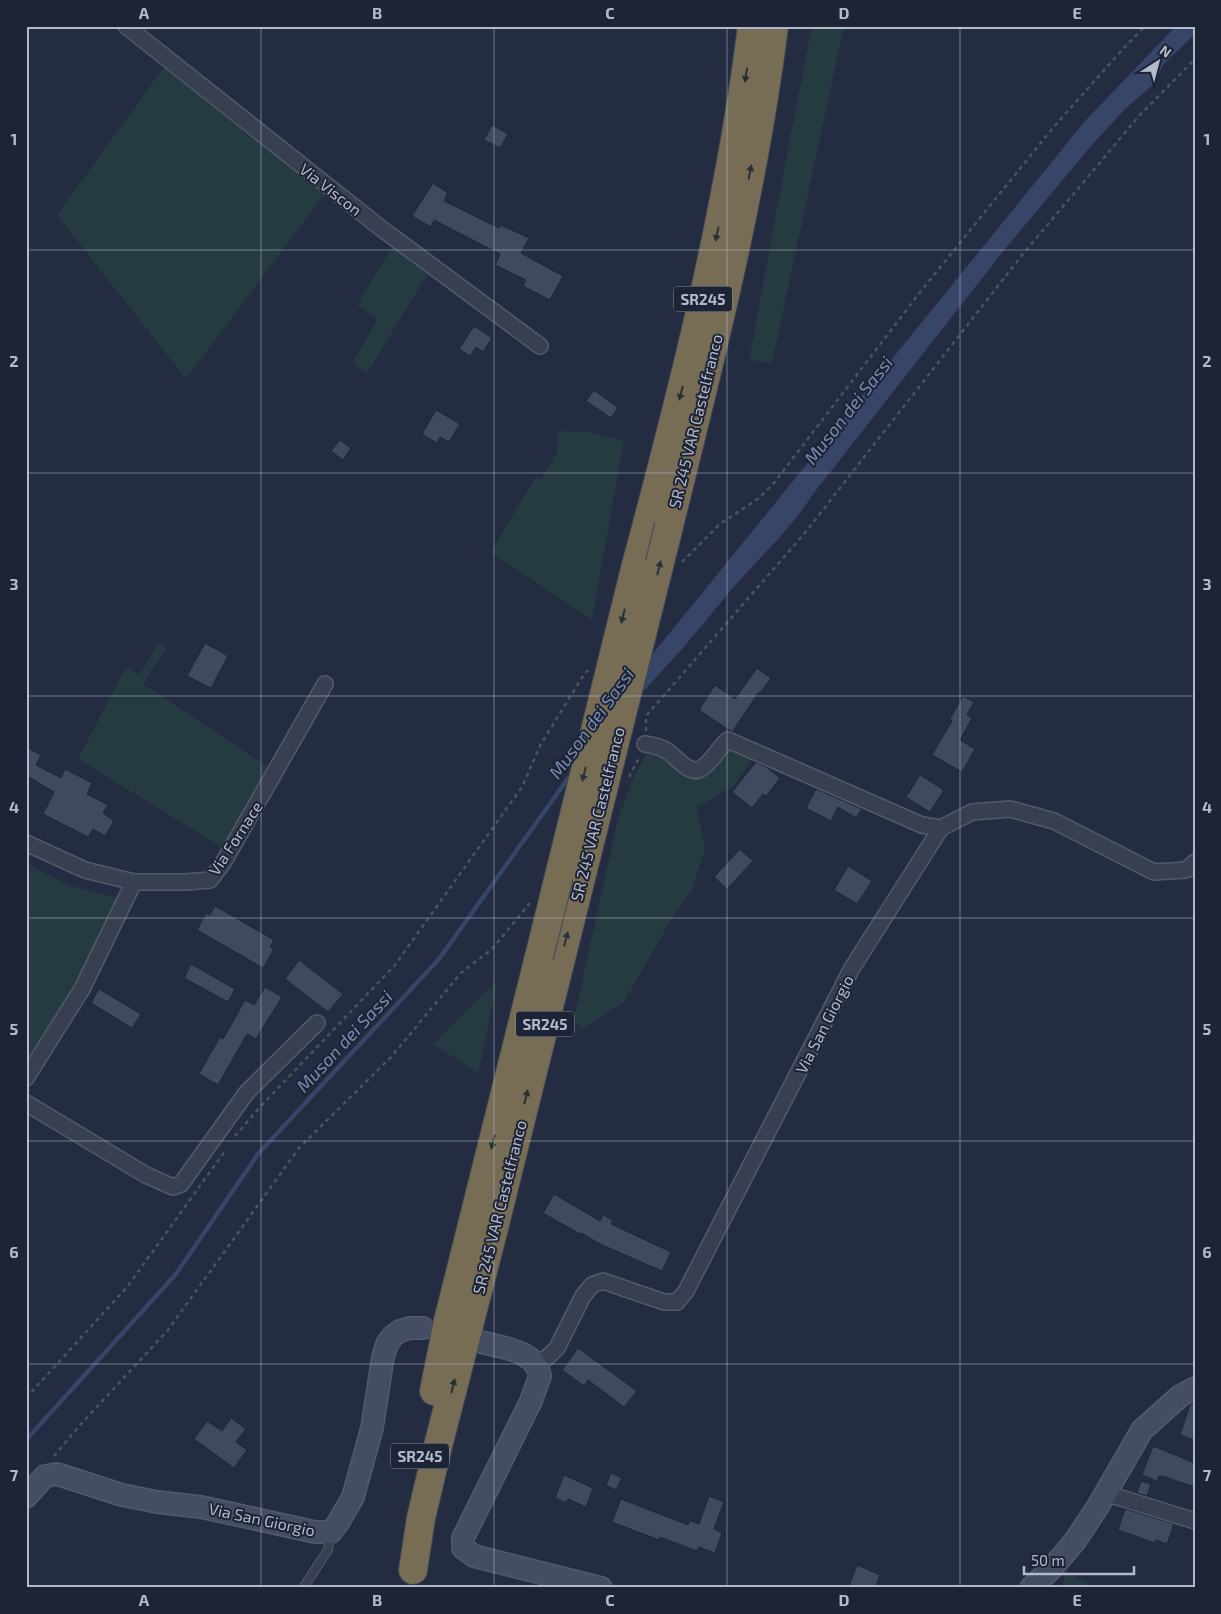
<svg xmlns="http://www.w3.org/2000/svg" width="1221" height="1614" font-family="'Exo 2',sans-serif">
  <rect width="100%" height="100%" fill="#232c40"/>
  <g fill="#253b41">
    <path d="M 812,26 L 844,26 L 772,363 L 749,360 L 789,143 Z"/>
    <path d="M 166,64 L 326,192 L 186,379 L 57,215 Z"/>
    <path d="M 393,246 L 427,275 L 367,373 L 352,363 L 378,319 L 357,305 Z"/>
    <path d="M 561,431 L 588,432 L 624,441 L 592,620 L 491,552 L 535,478 L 541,480 L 557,451 L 556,444 L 558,433 Z"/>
    <path d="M 159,643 L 167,648 L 143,684 L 271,769 L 226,850 L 78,759 L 126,667 L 140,674 Z"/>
    <path d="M 728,746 L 752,759 L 733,787 L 697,807 L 705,850 L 692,890 L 675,913 L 624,1002 L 581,1030 L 574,1018 L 618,819 L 634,777 L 647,753 L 663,757 L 694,778 L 703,774 Z"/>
    <path d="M 26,863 L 68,885 L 121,899 L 26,1070 Z"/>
    <path d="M 498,980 L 478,1073 L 433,1044 Z"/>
    <path d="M 1065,1571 L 1096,1588 L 1062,1588 Z"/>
  </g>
  <path fill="#364568" d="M 1176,26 L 1195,26 L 1195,34 L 1163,65 L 1154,84 L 1126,108 L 1091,146 L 1005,249 L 817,489 L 797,517 L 779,538 L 737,583 L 683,648 L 639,696 L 647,661 L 1085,121 Z"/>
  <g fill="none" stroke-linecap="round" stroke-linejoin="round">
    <path stroke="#364568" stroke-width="4.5" d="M 26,1440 L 176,1274 L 258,1154 L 439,959 L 572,773"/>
  </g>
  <g fill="#3f4a60" stroke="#1f2637">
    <path d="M 492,125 L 508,134 L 500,148 L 484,140 Z"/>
    <path d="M 433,183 L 448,193 L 444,201 L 499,228 L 501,225 L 529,238 L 521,253 L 563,276 L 550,300 L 523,286 L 526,280 L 495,265 L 500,254 L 434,220 L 431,227 L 412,216 Z"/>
    <path d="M 474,326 L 492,338 L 483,352 L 476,347 L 470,356 L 459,349 Z"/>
    <path d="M 594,390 L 618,408 L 611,418 L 586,401 Z"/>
    <path d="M 436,410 L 460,424 L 449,442 L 440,437 L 437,443 L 422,434 Z"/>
    <path d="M 340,440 L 351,448 L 343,460 L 331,451 Z"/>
    <path d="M 205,643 L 228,656 L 211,688 L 187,676 Z"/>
    <path d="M 757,668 L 771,678 L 760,693 L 759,692 L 732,732 L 699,710 L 715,685 L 735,699 Z"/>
    <path d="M 963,696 L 974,702 L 967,715 L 972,718 L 960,740 L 975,749 L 962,772 L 932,755 L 952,721 L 950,719 Z"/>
    <path d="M 26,747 L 41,755 L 36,765 L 61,778 L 65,769 L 92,783 L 87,794 L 108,805 L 103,813 L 114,821 L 105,836 L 93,829 L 88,837 L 43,814 L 54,792 L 29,777 L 26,783 Z"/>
    <path d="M 756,762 L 766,767 L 780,778 L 766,796 L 763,794 L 752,808 L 732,792 Z"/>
    <path d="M 920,775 L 944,790 L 930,812 L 906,797 Z"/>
    <path d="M 816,789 L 862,809 L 856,818 L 838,807 L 831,821 L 806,808 Z"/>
    <path d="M 740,849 L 753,861 L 727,889 L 714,877 Z"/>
    <path d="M 848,866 L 872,881 L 857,904 L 834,890 Z"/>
    <path d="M 215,906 L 274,940 L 270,947 L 274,949 L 263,968 L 197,930 L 206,913 L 210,915 Z"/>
    <path d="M 299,960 L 343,994 L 328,1012 L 285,979 Z"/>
    <path d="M 191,964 L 235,989 L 228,1002 L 184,978 Z"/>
    <path d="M 265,987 L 282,997 L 256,1039 L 247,1034 L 218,1085 L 199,1074 L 220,1037 L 223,1039 L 245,1000 L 254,1005 Z"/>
    <path d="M 99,989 L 141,1014 L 132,1028 L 91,1003 Z"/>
    <path d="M 554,1194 L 600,1221 L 603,1215 L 613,1220 L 611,1224 L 671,1252 L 662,1271 L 600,1244 L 581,1233 L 580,1234 L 543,1213 Z"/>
    <path d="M 578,1348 L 637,1391 L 624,1407 L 588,1380 L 584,1386 L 562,1370 Z"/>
    <path d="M 1195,1402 L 1195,1440 L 1180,1435 L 1190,1405 Z"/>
    <path d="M 231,1418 L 246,1429 L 236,1442 L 247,1450 L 234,1468 L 194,1439 L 207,1421 L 222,1431 Z"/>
    <path d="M 1153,1446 L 1195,1463 L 1195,1487 L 1165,1477 L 1159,1476 L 1157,1481 L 1142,1475 Z"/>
    <path d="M 611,1473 L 622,1478 L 616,1490 L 606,1485 Z"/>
    <path d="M 564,1475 L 593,1488 L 586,1507 L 568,1499 L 566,1503 L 555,1498 Z"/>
    <path d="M 1141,1481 L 1151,1484 L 1147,1496 L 1137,1493 Z"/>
    <path d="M 709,1496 L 724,1502 L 714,1529 L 722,1533 L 715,1553 L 699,1547 L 697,1551 L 660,1537 L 659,1540 L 612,1522 L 621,1499 L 688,1525 L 690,1521 L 699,1524 Z"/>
    <path d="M 1125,1509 L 1174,1524 L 1167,1544 L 1156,1540 L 1155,1543 L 1118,1530 Z"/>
    <path d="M 857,1565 L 880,1575 L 875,1588 L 848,1588 Z"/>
  </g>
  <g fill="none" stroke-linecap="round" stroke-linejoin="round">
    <defs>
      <path id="lane" d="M 303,1588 L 328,1550 L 330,1535"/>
      <g id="street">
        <path d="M 126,26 L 382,229 L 540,346"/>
        <path d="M 645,744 C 652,745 661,747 667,751 C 677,757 690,777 702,768 C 713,761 718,748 728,740 L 922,825 L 941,828"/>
        <path d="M 26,843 L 85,870 L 134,882 L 185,882 L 210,880 L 223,863 L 325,684"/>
        <path d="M 26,1078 L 82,989 L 134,882"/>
        <path d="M 26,1103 L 146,1175 L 173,1187 L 181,1184 L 247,1092 L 317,1023"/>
        <path d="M 537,1365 L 549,1356 L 557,1348 L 583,1296 L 592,1285 L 603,1281 L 664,1302 L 677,1302 L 686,1291 L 852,968 L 941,828 L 972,812 L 1010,809 L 1054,821 L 1154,872 L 1186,870 L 1195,862"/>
        <path d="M 1105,1493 L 1195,1521"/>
      </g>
      <g id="secondary">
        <path d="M 481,1342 C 502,1348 536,1350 540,1376 L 531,1401 L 463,1538 L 463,1548 L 474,1556 L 601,1588"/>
        <path d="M 26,1497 L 45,1476 L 57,1474 L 122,1495 L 157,1502 L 201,1507 L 315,1532 L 331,1532 L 338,1523 L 353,1497 L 372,1428 L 383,1357 L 387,1344 L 393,1336 L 400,1331 L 410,1328 L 423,1328"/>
        <path d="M 1031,1588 L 1052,1568 L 1075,1541 L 1097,1508 L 1142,1430 L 1180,1396 L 1195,1388"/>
      </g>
      <g id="highway">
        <path d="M 669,526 C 710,361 753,195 774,26"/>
        <path d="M 635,569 C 683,390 729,210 752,26"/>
        <path d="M 434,1391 L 448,1321 L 539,957"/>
        <path d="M 413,1570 L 421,1518 L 438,1446 L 495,1224 L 583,870"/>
      </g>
    </defs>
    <use href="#lane" stroke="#535a6b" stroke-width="10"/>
    <use href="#street" stroke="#535a6b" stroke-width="18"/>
    <use href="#secondary" stroke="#535a6b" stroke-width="24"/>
    <use href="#highway" stroke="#404758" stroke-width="30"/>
    <g stroke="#44585e" stroke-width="2.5" stroke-dasharray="4 4" stroke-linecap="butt">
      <path d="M 682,562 L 720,524 L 759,498 L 774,483 L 921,291 L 993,202 L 1052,129 L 1121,51 L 1145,26"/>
      <path d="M 646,731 L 646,716 L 804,534 L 1023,254 L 1139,116 L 1195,59"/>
      <path d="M 629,777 L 639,758"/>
      <path d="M 235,1136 L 262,1105 L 395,965 L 522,787 L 541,744 L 581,679 L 588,670"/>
      <path d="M 26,1398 L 128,1286 L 225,1151"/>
      <path d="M 54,1456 L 81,1424 L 168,1330 L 299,1148 L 391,1057 L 461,973 L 492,949 L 530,903"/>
    </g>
    <use href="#lane" stroke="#383f50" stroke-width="8"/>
    <use href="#street" stroke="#383f50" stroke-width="15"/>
    <use href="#secondary" stroke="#454d63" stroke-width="21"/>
    <use href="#highway" stroke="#776d54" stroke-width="28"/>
    <defs>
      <g id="highway-bridge">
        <path d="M 583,870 L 669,526"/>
        <path d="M 539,957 L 635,569"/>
      </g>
    </defs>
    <use href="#highway-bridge" stroke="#404758" stroke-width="30" stroke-linecap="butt"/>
    <use href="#highway-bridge" stroke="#776d54" stroke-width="28"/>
  </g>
  <defs><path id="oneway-solid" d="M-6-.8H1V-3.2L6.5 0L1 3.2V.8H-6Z" transform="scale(1.25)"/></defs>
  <g fill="#2a2f3a">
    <use href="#oneway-solid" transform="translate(746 75) rotate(99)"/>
    <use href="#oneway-solid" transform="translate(750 172) rotate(-79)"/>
    <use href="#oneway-solid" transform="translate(717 234) rotate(102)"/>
    <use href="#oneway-solid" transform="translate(681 393) rotate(104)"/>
    <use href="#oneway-solid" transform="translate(659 568) rotate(-76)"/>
    <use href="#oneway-solid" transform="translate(623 616) rotate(104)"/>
    <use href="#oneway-solid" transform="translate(584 774) rotate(104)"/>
    <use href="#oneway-solid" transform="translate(566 939) rotate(-76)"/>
    <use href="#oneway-solid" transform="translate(526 1097) rotate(-76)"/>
    <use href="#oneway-solid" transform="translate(493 1142) rotate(104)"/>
    <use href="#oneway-solid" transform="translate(453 1386) rotate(-76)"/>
  </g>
  <path fill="none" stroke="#b4bacb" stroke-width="1" stroke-opacity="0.55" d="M 261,26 L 261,1588M 494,26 L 494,1588M 727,26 L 727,1588M 960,26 L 960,1588M 26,250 L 1195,250M 26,473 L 1195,473M 26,696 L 1195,696M 26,918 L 1195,918M 26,1141 L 1195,1141M 26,1364 L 1195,1364"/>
  <g text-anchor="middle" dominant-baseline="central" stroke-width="4" stroke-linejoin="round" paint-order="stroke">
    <g fill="#1d2435" stroke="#878d9e" stroke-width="1">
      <rect x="674" y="286.5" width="58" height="25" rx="4"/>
      <rect x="516" y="1011.5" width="58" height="25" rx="4"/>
      <rect x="391" y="1443.5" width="58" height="25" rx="4"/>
    </g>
    <g font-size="15" font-weight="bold" fill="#b4bacb">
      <text x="703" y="299">SR245</text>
      <text x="545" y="1024">SR245</text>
      <text x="420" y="1456">SR245</text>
    </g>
    <g font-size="16" fill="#b4bacb" stroke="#1d2435">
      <text transform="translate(331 189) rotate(38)">Via Viscon</text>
      <text transform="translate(695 421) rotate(-76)">SR 245 VAR Castelfranco</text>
      <text transform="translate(597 814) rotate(-76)">SR 245 VAR Castelfranco</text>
      <text transform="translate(235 838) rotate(-57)">Via Fornace</text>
      <text transform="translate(824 1024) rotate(-63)">Via San Giorgio</text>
      <text transform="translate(499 1207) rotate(-76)">SR 245 VAR Castelfranco</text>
      <text transform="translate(262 1519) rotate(12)">Via San Giorgio</text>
    </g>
    <g font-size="18" font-style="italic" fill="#7a8cb4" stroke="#1d2435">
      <text transform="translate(848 410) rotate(-52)">Muson dei Sassi</text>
      <text transform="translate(591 723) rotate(-54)">Muson dei Sassi</text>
      <text transform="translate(344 1041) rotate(-47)">Muson dei Sassi</text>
    </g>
  </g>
  <rect width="1221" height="1614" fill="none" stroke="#1d2435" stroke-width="55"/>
  <g transform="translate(1158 62) rotate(36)" stroke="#1d2435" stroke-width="4" paint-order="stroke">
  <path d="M0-4L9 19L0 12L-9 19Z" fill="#b4bacb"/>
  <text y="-8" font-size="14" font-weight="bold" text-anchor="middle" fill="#b4bacb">N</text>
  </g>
  <path d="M1024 1566v8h110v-8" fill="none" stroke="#b4bacb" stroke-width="2.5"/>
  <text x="1031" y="1566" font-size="15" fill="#b4bacb" stroke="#1d2435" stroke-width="4" paint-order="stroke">50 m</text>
  <rect x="28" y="28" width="1166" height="1558" fill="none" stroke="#b4bacb" stroke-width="2"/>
  <g font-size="16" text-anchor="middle" font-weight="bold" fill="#b4bacb">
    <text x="144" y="19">A</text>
    <text x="377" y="19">B</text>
    <text x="610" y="19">C</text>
    <text x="844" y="19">D</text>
    <text x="1077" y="19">E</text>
    <text x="14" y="145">1</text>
    <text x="1207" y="145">1</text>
    <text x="14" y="367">2</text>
    <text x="1207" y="367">2</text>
    <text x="14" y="590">3</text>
    <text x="1207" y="590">3</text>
    <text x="14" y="813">4</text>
    <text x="1207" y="813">4</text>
    <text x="14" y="1035">5</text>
    <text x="1207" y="1035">5</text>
    <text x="14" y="1258">6</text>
    <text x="1207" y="1258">6</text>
    <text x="14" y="1481">7</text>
    <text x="1207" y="1481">7</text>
    <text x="144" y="1606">A</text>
    <text x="377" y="1606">B</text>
    <text x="610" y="1606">C</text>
    <text x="844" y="1606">D</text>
    <text x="1077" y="1606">E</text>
  </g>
</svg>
